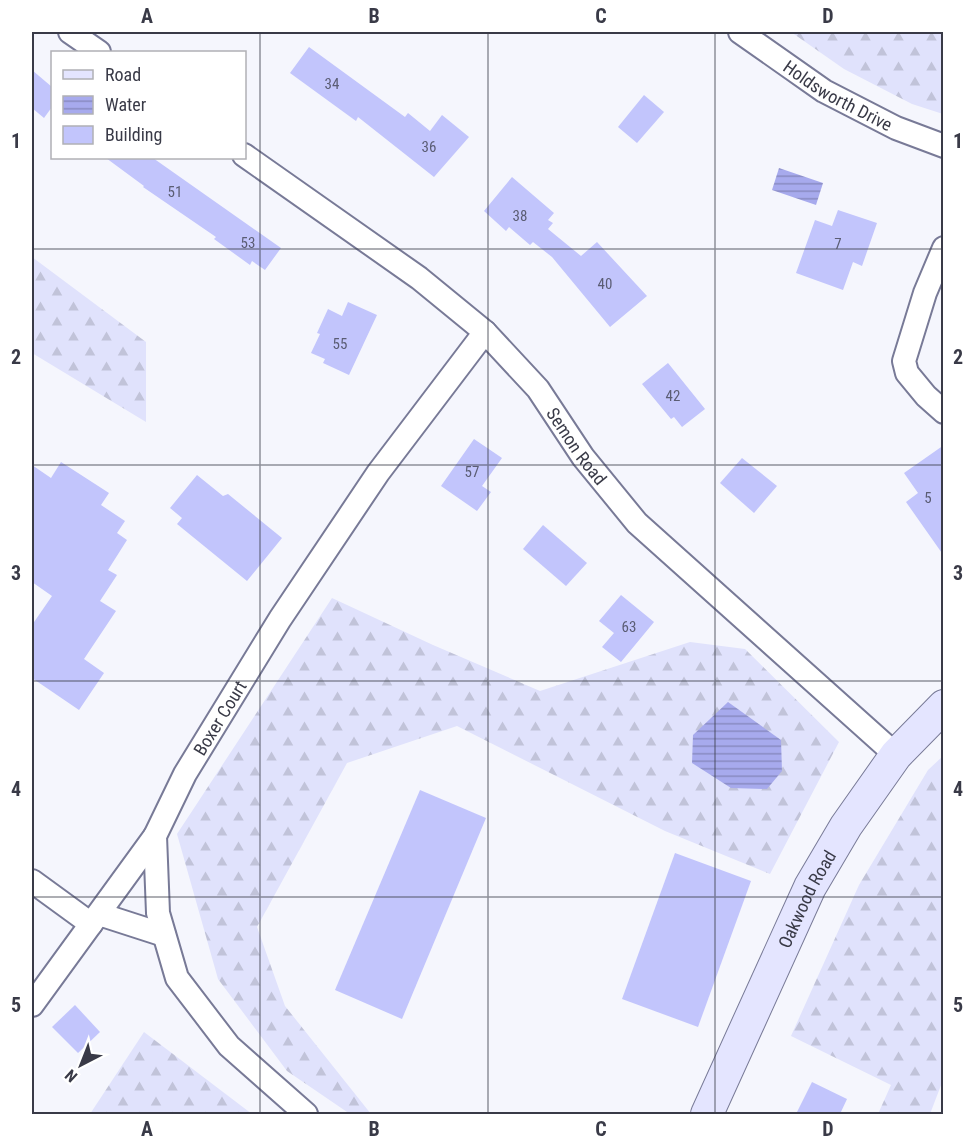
<svg xmlns="http://www.w3.org/2000/svg" width="975" height="1146" font-family="'Roboto Condensed',sans-serif">
  <defs>
    <pattern id="forest-firs" width="22" height="20" patternUnits="userSpaceOnUse" patternTransform="scale(1.5)"><rect width="22" height="20" fill="#e0e2fc"/><path d="M5 1l3.5 6h-7zM16 11l3.5 6h-7z" fill="#c1c3d9"/></pattern>
    <pattern id="water-rules" width="6" height="5" patternUnits="userSpaceOnUse" patternTransform="scale(1.5)"><rect width="6" height="5" fill="#a7aaed"/><path d="M0 2.5h6" fill="none" stroke="#898bc2"/></pattern>
  </defs>
  <rect width="100%" height="100%" fill="#f5f6fd"/>
  <g fill="url(#forest-firs)">
    <path d="M 791,32 L 943,32 L 943,114 L 912,104 L 844,69 Z"/>
    <path d="M 32,257 L 146,342 L 146,422 L 32,353 Z"/>
    <path d="M 332,598 L 433,645 L 540,691 L 690,642 L 745,649 L 839,742 L 770,874 L 665,831 L 457,726 L 347,763 L 257,927 L 285,1006 L 371,1114 L 350,1114 L 287,1071 L 218,979 L 177,834 Z"/>
    <path d="M 943,756 L 943,1080 L 930,1114 L 878,1114 L 891,1085 L 791,1036 L 859,885 L 928,770 Z"/>
    <path d="M 144,1032 L 252,1114 L 90,1114 Z"/>
  </g>
  <g fill="url(#water-rules)">
    <path d="M 779,168 L 823,183 L 816,205 L 772,190 Z"/>
    <path d="M 728,702 L 781,740 L 782,771 L 767,789 L 731,788 L 692,763 L 693,735 Z"/>
  </g>
  <g fill="#c2c5fc">
    <path d="M 309,47 L 405,117 L 408,113 L 430,131 L 442,115 L 469,137 L 434,177 L 358,117 L 356,121 L 290,73 Z"/>
    <path d="M 32,70 L 52,87 L 52,107 L 44,118 L 32,108 Z"/>
    <path d="M 644,95 L 664,112 L 637,143 L 618,127 Z"/>
    <path d="M 106,158 L 153,158 L 281,248 L 265,270 L 252,261 L 250,265 L 214,239 L 216,237 L 143,187 L 144,186 Z"/>
    <path d="M 512,177 L 554,213 L 548,220 L 553,223 L 548,229 L 581,256 L 597,242 L 647,296 L 610,327 L 552,257 L 533,242 L 530,245 L 509,227 L 506,231 L 484,211 Z"/>
    <path d="M 838,210 L 877,223 L 862,266 L 853,262 L 843,290 L 796,273 L 815,220 L 832,226 Z"/>
    <path d="M 348,302 L 377,315 L 349,375 L 323,363 L 325,359 L 311,353 L 320,334 L 317,333 L 328,309 L 342,316 Z"/>
    <path d="M 668,363 L 705,409 L 682,427 L 674,417 L 671,419 L 642,384 Z"/>
    <path d="M 474,439 L 502,458 L 482,486 L 491,492 L 477,511 L 441,486 Z"/>
    <path d="M 944,445 L 944,556 L 906,502 L 918,493 L 904,473 Z"/>
    <path d="M 742,458 L 777,486 L 754,513 L 720,483 Z"/>
    <path d="M 61,462 L 109,493 L 101,505 L 125,521 L 117,533 L 127,540 L 108,570 L 117,575 L 100,601 L 116,611 L 84,659 L 104,673 L 79,710 L 32,678 L 32,625 L 52,596 L 32,582 L 32,465 L 51,478 Z"/>
    <path d="M 197,475 L 223,496 L 228,494 L 282,538 L 247,581 L 177,524 L 182,518 L 170,508 Z"/>
    <path d="M 543,525 L 587,563 L 566,586 L 523,549 Z"/>
    <path d="M 621,595 L 654,622 L 621,662 L 602,647 L 614,633 L 599,621 Z"/>
    <path d="M 420,790 L 486,818 L 402,1019 L 335,990 Z"/>
    <path d="M 675,853 L 751,881 L 698,1027 L 622,999 Z"/>
    <path d="M 75,1005 L 100,1032 L 78,1053 L 52,1027 Z"/>
    <path d="M 812,1082 L 847,1099 L 840,1114 L 796,1114 Z"/>
  </g>
  <g fill="none" stroke-linecap="round" stroke-linejoin="round">
    <defs>
      <g id="minor">
        <path d="M 70,32 L 99,52"/>
        <path id="s1" d="M 740,32 L 824,91 L 896,128 L 944,146"/>
        <path id="s2" d="M 244,155 L 419,278 L 485,332 L 538,389 L 583,457 L 637,523 L 896,755"/>
        <path d="M 944,248 L 925,293 L 904,361 L 907,373 L 926,396 L 944,412"/>
        <path d="M 32,881 L 91,924"/>
        <path d="M 99,914 L 164,935"/>
        <path d="M 32,1005 L 155,836"/>
        <path id="s3" d="M 306,1114 L 229,1046 L 177,978 L 158,913 L 155,836 L 185,774 L 280,619 L 378,473 L 485,332"/>
      </g>
      <g id="secondary">
        <path id="s4" d="M 707,1114 L 810,887 L 846,826 L 896,755 L 944,706"/>
      </g>
    </defs>
    <use href="#minor" stroke="#787a97" stroke-width="26"/>
    <use href="#secondary" stroke="#787a97" stroke-width="34"/>
    <use href="#minor" stroke="#fff" stroke-width="22"/>
    <use href="#secondary" stroke="#e4e5ff" stroke-width="32"/>
  </g>
  <path fill="none" stroke="#393a47" stroke-width="1.5" stroke-opacity="0.55" d="M 260,32 L 260,1114M 488,32 L 488,1114M 715,32 L 715,1114M 32,249 L 944,249M 32,465 L 944,465M 32,681 L 944,681M 32,897 L 944,897"/>
  <g text-anchor="middle" dominant-baseline="central" stroke-width="5" stroke-linejoin="round" paint-order="stroke">
    <g font-size="15" fill="#5b5d74">
      <text x="332" y="84">34</text>
      <text x="429" y="147">36</text>
      <text x="175" y="192">51</text>
      <text x="520" y="216">38</text>
      <text x="248" y="243">53</text>
      <text x="838" y="244">7</text>
      <text x="605" y="284">40</text>
      <text x="340" y="344">55</text>
      <text x="673" y="396">42</text>
      <text x="472" y="472">57</text>
      <text x="928" y="498">5</text>
      <text x="629" y="627">63</text>
    </g>
    <g font-size="18" fill="#393a47" stroke="#fff">
      <text stroke="none"><textPath href="#s1" startOffset="117">Holdsworth Drive</textPath></text>
      <text stroke="none"><textPath href="#s2" startOffset="446">Semon Road</textPath></text>
      <text stroke="none"><textPath href="#s3" startOffset="468">Boxer Court</textPath></text>
      <text stroke="none"><textPath href="#s4" startOffset="237">Oakwood Road</textPath></text>
    </g>
  </g>
  <rect width="975" height="1146" fill="none" stroke="#ffffff" stroke-width="66"/>
  <rect x="51" y="51" width="195" height="108" fill="#ffffff" stroke="#b0b0b5" stroke-width="1.5"/>
  <rect x="63" y="70" width="30" height="9" fill="#e4e5ff" stroke="#b0b0b5" stroke-width="1.5"/>
  <text x="105" y="81" font-size="18" fill="#393a47">Road</text>
  <rect x="63" y="96" width="30" height="18" fill="url(#water-rules)" stroke="#b0b0b5" stroke-width="1.5"/>
  <text x="105" y="111" font-size="18" fill="#393a47">Water</text>
  <rect x="63" y="126" width="30" height="18" fill="#c2c5fc" stroke="#b0b0b5" stroke-width="1.5"/>
  <text x="105" y="141" font-size="18" fill="#393a47">Building</text>
  <g transform="translate(81 1065) rotate(222)" stroke="#ffffff" stroke-width="4.5" paint-order="stroke">
  <path d="M0-4.5L10 22L0 15L-10 22Z" fill="#393a47"/>
  <text y="-9" font-size="16" font-weight="bold" text-anchor="middle" fill="#393a47">N</text>
  </g>
  <rect x="33" y="33" width="909" height="1080" fill="none" stroke="#393a47" stroke-width="2"/>
  <g font-size="20" text-anchor="middle" font-weight="bold" fill="#393a47">
    <text x="147" y="23">A</text>
    <text x="374" y="23">B</text>
    <text x="601" y="23">C</text>
    <text x="828" y="23">D</text>
    <text x="16" y="148">1</text>
    <text x="958" y="148">1</text>
    <text x="16" y="364">2</text>
    <text x="958" y="364">2</text>
    <text x="16" y="580">3</text>
    <text x="958" y="580">3</text>
    <text x="16" y="796">4</text>
    <text x="958" y="796">4</text>
    <text x="16" y="1012">5</text>
    <text x="958" y="1012">5</text>
    <text x="147" y="1136">A</text>
    <text x="374" y="1136">B</text>
    <text x="601" y="1136">C</text>
    <text x="828" y="1136">D</text>
  </g>
</svg>
